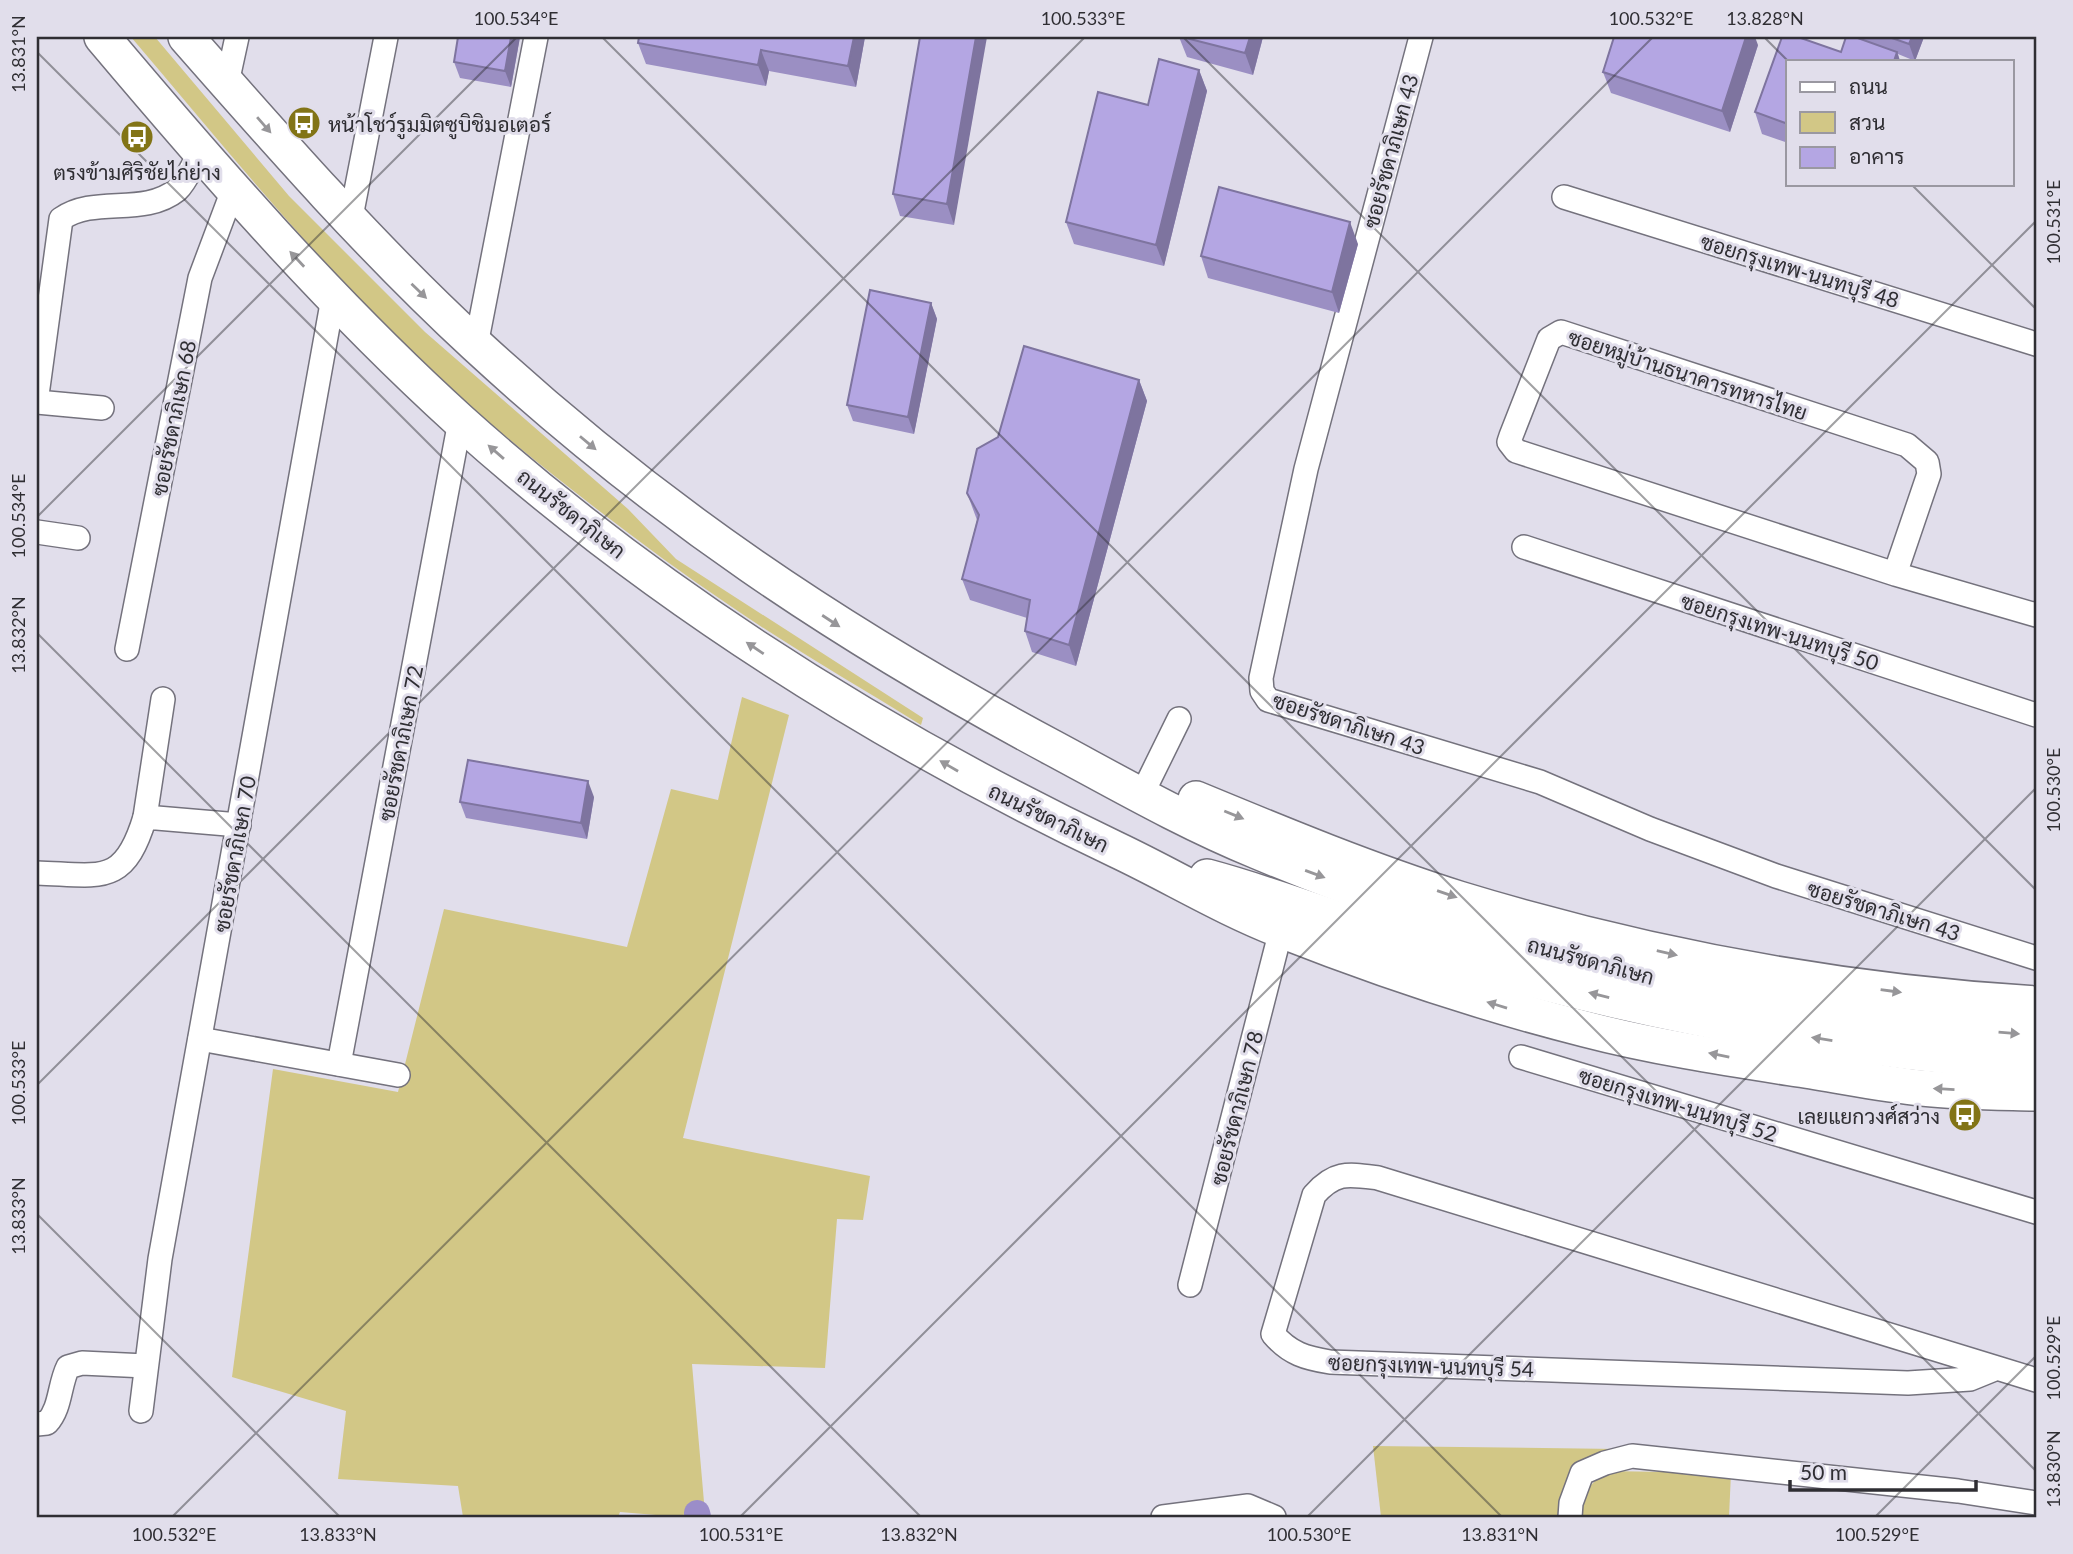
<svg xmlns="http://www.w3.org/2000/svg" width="2073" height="1554" font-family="Lato,Sarabun,sans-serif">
  <rect width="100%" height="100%" fill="#e1deeb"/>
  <g fill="#d2c786">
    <path d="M 131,37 L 155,37 L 289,196 L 425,332 L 628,509 L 676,559 L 923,718 L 921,725 C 858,686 793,649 732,607 C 649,551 569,489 492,425 C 356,311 245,171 131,37 Z"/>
    <path d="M 742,697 L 789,715 L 683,1138 L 870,1176 L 863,1220 L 837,1219 L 825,1368 L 692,1364 L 704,1502 L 680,1517 L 620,1512 L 618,1517 L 463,1517 L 458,1486 L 338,1479 L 346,1411 L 232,1377 L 273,1069 L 398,1092 L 444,909 L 627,947 L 671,789 L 718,800 Z"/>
    <path d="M 1373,1446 L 1618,1449 L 1561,1517 L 1381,1517 Z"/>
    <path d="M 1605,1471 L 1731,1473 L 1729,1517 L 1578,1517 L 1588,1488 Z"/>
  </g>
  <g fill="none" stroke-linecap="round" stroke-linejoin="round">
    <path stroke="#9b8dc9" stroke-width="26" d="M 697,1513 L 698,1517"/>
    <defs>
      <g id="street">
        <path d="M 1421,37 L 1306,469 L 1261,678 L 1262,691 L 1268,700 L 1540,782 L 1650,829 L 1776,876 L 2036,958"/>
        <path d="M 227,83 L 237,37"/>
        <path d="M 1564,197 L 2036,344"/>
        <path d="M 350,222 L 386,37"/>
        <path d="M 476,345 L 536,37"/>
        <path d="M 37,395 L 61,219 C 95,195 143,217 177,190 C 186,182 193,164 200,153"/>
        <path d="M 37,402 L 102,408"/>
        <path d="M 37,532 L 78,538"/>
        <path d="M 1524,547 L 2036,715"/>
        <path d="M 1895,574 L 1929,474 L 1927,462 L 1907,445 L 1561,332 L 1549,339 L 1511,436 L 1509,442 L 1516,451 L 1895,574 L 2036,615"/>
        <path d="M 127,649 L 200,278 L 233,190"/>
        <path d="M 1149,780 L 1179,719"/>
        <path d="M 145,817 L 163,699"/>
        <path d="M 37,873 C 101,875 124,887 145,817 L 239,825"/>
        <path d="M 200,1039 L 398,1075"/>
        <path d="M 1521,1057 L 2036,1212"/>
        <path d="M 339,1064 L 460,421"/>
        <path d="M 1190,1285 L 1281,930"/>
        <path d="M 1997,1368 L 1970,1379 L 1908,1383 L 1330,1362 C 1306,1358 1290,1354 1273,1334 L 1314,1195 C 1335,1171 1348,1174 1378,1178 L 1997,1368 L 2036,1380"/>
        <path d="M 141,1411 L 160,1259 L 333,298"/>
        <path d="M 37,1424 L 47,1423 C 61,1408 59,1385 68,1367 L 82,1363 L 146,1366"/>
        <path d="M 1163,1517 L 1248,1506 L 1274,1517"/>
        <path d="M 1570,1517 L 1571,1503 L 1582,1473 L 1605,1463 L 1632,1456 L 1958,1491 L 2036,1503"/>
      </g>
      <g id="primary">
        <path d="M 102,37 C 215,171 330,303 460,421 C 656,597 880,737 1117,850 C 1172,876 1224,908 1281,930 C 1380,969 1482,1003 1585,1029 C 1654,1047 1727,1058 1798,1069 C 1839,1075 1881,1084 1922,1088 C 1960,1092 1998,1092 2036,1093"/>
        <path d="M 186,37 C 279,143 372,249 476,345 C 656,511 838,633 1053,748 C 1120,784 1186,822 1257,851 C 1504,955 1770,1011 2036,1035"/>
        <path d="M 1196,799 C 1283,835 1370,871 1459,899 C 1646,956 1841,992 2036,1004"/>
        <path d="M 1207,877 C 1289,899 1367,932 1448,956 C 1639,1013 1838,1049 2036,1064"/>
      </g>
    </defs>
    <use href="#street" stroke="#74727d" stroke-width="26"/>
    <use href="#primary" stroke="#74727d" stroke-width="38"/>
    <use href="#street" stroke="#fff" stroke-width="23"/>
    <use href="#primary" stroke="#fff" stroke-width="35"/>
  </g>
  <g fill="#9b8fc3">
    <path d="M 520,37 L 511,87 L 460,78 L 454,62 Z"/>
    <path d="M 639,37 L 865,37 L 856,87 L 769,71 L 766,86 L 646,64 L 638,43 Z"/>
    <path d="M 920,37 L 954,225 L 900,216 L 893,194 Z"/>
    <path d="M 1179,37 L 1263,37 L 1253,75 L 1187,57 Z"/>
    <path d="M 1782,37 L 1798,37 L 1841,52 L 1846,37 L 1924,37 L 1915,61 L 1898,54 L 1900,61 L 1788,61 L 1788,143 L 1762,134 L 1755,112 Z"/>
    <path d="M 1758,45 L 1730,132 L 1611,93 L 1603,72 Z"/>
    <path d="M 1199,70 L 1207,91 L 1164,266 L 1074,244 L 1066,222 L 1148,105 Z"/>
    <path d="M 1358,244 L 1339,313 L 1208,278 L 1201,256 Z"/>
    <path d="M 931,303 L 937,319 L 914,434 L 853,421 L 847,405 Z"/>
    <path d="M 1139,380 L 1147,401 L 1076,666 L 1032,652 L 1025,631 L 1027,618 L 970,600 L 962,579 L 977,520 L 967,493 Z"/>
    <path d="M 594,797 L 587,839 L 466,818 L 460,802 Z"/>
  </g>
  <g fill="#7e749f">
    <path d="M 511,37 L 520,37 L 511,87 L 505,71 Z"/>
    <path d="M 854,37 L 865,37 L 856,87 L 848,66 Z"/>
    <path d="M 976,37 L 987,37 L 954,225 L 947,204 Z"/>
    <path d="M 1250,37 L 1263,37 L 1253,75 L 1245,53 Z"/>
    <path d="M 1746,37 L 1755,37 L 1758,45 L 1730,132 L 1722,111 Z"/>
    <path d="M 1912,37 L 1924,37 L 1915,61 L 1909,44 Z"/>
    <path d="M 761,50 L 769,71 L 766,86 L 758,65 Z"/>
    <path d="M 1897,52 L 1900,61 L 1894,61 Z"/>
    <path d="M 1199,70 L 1207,91 L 1164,266 L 1156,245 Z"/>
    <path d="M 1350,222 L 1358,244 L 1339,313 L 1332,292 Z"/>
    <path d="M 931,303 L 937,319 L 914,434 L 908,417 Z"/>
    <path d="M 1139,380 L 1147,401 L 1076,666 L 1069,645 Z"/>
    <path d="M 588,781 L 594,797 L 587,839 L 581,823 Z"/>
  </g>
  <g fill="#b4a6e3" stroke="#7e749f" stroke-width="2">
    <path d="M 458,37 L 511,37 L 505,71 L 454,62 Z"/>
    <path d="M 639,37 L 854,37 L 848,66 L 761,50 L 758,65 L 638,43 Z"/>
    <path d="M 920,37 L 976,37 L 947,204 L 893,194 Z"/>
    <path d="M 1182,37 L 1250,37 L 1245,53 Z"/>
    <path d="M 1614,37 L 1746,37 L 1722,111 L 1603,72 Z"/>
    <path d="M 1782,37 L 1798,37 L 1841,52 L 1846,37 L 1855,37 L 1897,52 L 1894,61 L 1788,61 L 1788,124 L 1755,112 Z"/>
    <path d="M 1889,37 L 1912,37 L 1909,44 Z"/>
    <path d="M 1159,59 L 1199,70 L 1156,245 L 1066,222 L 1098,92 L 1148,105 Z"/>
    <path d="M 1219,187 L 1350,222 L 1332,292 L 1201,256 Z"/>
    <path d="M 870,290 L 931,303 L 908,417 L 847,405 Z"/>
    <path d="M 1024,346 L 1139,380 L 1069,645 L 1025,631 L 1030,600 L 962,579 L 979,515 L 967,493 L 977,449 L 998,437 Z"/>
    <path d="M 468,760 L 588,781 L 581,823 L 460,802 Z"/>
  </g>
  <defs><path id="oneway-solid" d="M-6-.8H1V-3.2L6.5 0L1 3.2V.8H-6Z" transform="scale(1.75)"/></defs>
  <g fill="#979699">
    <use href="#oneway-solid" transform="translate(264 125) rotate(49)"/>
    <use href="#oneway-solid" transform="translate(297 259) rotate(-133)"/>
    <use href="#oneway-solid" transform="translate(419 291) rotate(44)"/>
    <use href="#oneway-solid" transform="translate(588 443) rotate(40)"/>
    <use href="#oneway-solid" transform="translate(496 452) rotate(-139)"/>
    <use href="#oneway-solid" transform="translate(831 621) rotate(33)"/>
    <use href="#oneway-solid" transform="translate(755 648) rotate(-146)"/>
    <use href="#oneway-solid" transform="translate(949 766) rotate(-150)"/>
    <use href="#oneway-solid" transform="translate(1234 815) rotate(22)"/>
    <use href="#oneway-solid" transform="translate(1315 874) rotate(20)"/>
    <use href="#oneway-solid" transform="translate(1447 894) rotate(19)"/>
    <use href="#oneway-solid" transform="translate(1667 953) rotate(13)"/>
    <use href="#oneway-solid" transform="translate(1891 991) rotate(8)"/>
    <use href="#oneway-solid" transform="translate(1599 995) rotate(-166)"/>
    <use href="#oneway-solid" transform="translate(1497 1005) rotate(-163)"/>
    <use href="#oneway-solid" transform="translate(2009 1033) rotate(5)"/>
    <use href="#oneway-solid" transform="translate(1822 1039) rotate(-171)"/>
    <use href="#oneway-solid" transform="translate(1719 1055) rotate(-169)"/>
    <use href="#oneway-solid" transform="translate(1944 1089) rotate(-177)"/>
  </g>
  <path fill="none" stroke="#2f2e33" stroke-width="2" stroke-opacity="0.45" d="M 602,37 L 2036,1471M 1183,37 L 2036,890M 1764,37 L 1788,61M 37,52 L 1502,1517M 1911,184 L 2036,309M 37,517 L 517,37M 37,633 L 921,1517M 37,1085 L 1085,37M 37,1214 L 340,1517M 172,1517 L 1653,37M 740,1517 L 2036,221M 1307,1517 L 2036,788M 1875,1517 L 2036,1356"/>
  <defs>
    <symbol id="bus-disc" viewBox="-11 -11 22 22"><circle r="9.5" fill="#827416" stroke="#e1deeb"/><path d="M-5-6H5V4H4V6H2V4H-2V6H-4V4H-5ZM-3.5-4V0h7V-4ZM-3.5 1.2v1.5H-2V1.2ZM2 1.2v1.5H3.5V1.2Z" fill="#fff"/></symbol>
  </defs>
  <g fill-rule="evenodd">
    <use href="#bus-disc" x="285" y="104" width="38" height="38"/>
    <use href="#bus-disc" x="118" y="118" width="38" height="38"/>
    <use href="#bus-disc" x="1946" y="1096" width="38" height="38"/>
  </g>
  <g text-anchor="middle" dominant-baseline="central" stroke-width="6" stroke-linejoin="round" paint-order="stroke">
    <g font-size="21" fill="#2f2e33" stroke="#e1deeb" text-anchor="start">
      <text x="328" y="123">หน้าโชว์รูมมิตซูบิชิมอเตอร์</text>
      <text x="137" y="171" text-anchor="middle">ตรงข้ามศิริชัยไก่ย่าง</text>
      <text x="1940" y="1115" text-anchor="end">เลยแยกวงศ์สว่าง</text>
    </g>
    <g font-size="21" fill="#2f2e33" stroke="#e1deeb">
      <text transform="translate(1390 151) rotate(-75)">ซอยรัชดาภิเษก 43</text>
      <text transform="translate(1800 270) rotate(17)">ซอยกรุงเทพ-นนทบุรี 48</text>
      <text transform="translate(1688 374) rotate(18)">ซอยหมู่บ้านธนาคารทหารไทย</text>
      <text transform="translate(173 418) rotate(-79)">ซอยรัชดาภิเษก 68</text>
      <text transform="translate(572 513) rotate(38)">ถนนรัชดาภิเษก</text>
      <text transform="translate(1780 631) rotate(18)">ซอยกรุงเทพ-นนทบุรี 50</text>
      <text transform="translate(1349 723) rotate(18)">ซอยรัชดาภิเษก 43</text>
      <text transform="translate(400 743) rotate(-79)">ซอยรัชดาภิเษก 72</text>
      <text transform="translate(1049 817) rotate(26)">ถนนรัชดาภิเษก</text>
      <text transform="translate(234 854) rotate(-80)">ซอยรัชดาภิเษก 70</text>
      <text transform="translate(1884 910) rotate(17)">ซอยรัชดาภิเษก 43</text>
      <text transform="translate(1591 960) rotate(15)">ถนนรัชดาภิเษก</text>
      <text transform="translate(1678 1104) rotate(17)">ซอยกรุงเทพ-นนทบุรี 52</text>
      <text transform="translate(1236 1108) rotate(-76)">ซอยรัชดาภิเษก 78</text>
      <text transform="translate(1431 1365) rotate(2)">ซอยกรุงเทพ-นนทบุรี 54</text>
    </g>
  </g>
  <rect width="2073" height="1554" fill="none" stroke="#e1deeb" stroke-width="77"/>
  <rect x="1786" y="60" width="228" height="126" fill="#e1deeb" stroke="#9a98a1" stroke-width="2"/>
  <rect x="1800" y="82" width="35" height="10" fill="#ffffff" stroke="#9a98a1" stroke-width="2"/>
  <text x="1849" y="94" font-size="21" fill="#2f2e33">ถนน</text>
  <rect x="1800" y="112" width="35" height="21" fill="#d2c786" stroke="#9a98a1" stroke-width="2"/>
  <text x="1849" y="130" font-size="21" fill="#2f2e33">สวน</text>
  <rect x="1800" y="147" width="35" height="21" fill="#b4a6e3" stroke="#9a98a1" stroke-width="2"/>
  <text x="1849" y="164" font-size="21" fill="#2f2e33">อาคาร</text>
  <path d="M1790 1480v10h186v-10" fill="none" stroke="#2f2e33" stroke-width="3.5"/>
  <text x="1800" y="1480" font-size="21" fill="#2f2e33" stroke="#e1deeb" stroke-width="5" paint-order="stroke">50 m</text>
  <rect x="38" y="38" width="1997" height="1478" fill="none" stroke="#2f2e33" stroke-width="2.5"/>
  <g font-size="18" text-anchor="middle" fill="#2f2e33">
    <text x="516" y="25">100.534°E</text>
    <text x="1083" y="25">100.533°E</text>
    <text x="1651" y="25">100.532°E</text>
    <text x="1765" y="25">13.828°N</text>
    <text transform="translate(19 54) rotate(-90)" y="6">13.831°N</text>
    <text transform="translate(2054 222) rotate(-90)" y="6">100.531°E</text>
    <text transform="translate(19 516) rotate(-90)" y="6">100.534°E</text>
    <text transform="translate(19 635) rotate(-90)" y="6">13.832°N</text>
    <text transform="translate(2054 790) rotate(-90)" y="6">100.530°E</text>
    <text transform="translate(19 1083) rotate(-90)" y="6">100.533°E</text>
    <text transform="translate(19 1216) rotate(-90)" y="6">13.833°N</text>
    <text transform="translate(2054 1358) rotate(-90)" y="6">100.529°E</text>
    <text transform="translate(2054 1469) rotate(-90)" y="6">13.830°N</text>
    <text x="174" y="1541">100.532°E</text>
    <text x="338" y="1541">13.833°N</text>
    <text x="741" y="1541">100.531°E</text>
    <text x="919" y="1541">13.832°N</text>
    <text x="1309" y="1541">100.530°E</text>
    <text x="1500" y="1541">13.831°N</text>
    <text x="1877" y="1541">100.529°E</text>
  </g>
</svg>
